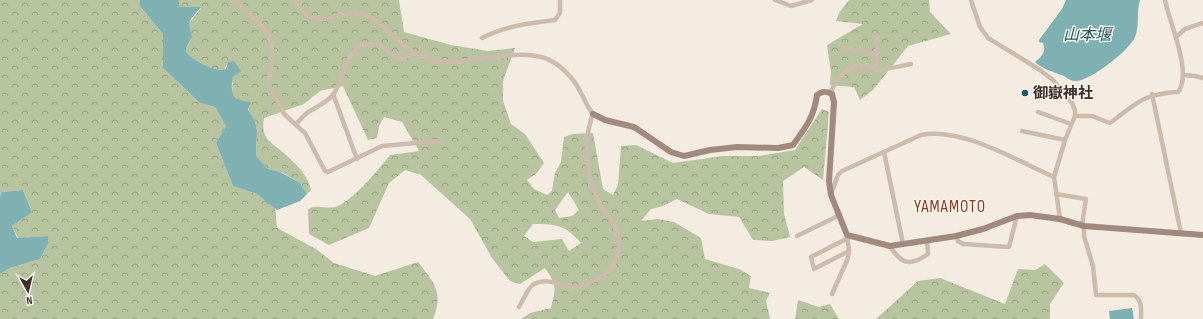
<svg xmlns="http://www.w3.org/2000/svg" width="1203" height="319" font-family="'Sofia Sans Condensed','Noto Sans JP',sans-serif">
  <defs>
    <pattern id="forest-crowns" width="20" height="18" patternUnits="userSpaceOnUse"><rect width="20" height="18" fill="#b8c4a0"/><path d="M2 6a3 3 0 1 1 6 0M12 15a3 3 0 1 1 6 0" fill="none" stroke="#97a083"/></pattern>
  </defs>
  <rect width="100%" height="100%" fill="#f4ebe1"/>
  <g fill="url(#forest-crowns)" fill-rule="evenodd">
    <path d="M 0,0 L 140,0 L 139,5 L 163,34 L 163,68 L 200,103 L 215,107 L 226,126 L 216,143 L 233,186 L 257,194 L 275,206 L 277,228 L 316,249 L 334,263 L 375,276 L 418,262 C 434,283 444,292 433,319 L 0,319 L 0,274 L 10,268 L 40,259 L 48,244 L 48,236 L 18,238 L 12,226 L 32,211 L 23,190 L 2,192 L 0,196 Z"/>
    <path d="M 179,0 L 399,0 L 404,32 L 451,45 L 488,51 L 515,48 L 503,81 L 503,101 L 511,124 L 525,134 L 544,163 L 537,173 L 527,180 L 534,189 L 547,195 L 552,191 L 555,173 L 561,162 L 564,137 L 573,134 L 593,133 L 603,189 L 613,195 L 618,185 L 621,146 L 636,145 L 673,163 L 723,156 L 759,156 L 795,150 L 822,109 L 829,112 L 823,180 L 804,167 L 783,181 L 784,214 L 790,237 L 772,241 L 753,240 L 739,217 L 709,214 L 677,199 L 663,206 L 651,209 L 641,221 L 658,219 L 674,222 L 701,238 L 705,259 L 739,269 L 751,276 L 749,288 L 770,293 L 766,301 L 770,319 L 521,319 L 530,313 L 551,308 C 556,288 557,285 545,268 L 520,284 L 510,281 L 492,258 L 470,219 L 421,175 L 405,170 L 389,183 L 369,228 L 329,245 L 309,234 L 308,209 C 317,204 326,209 335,207 C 351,203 380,168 390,155 L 419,151 L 402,122 L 384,117 L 379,126 L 377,138 L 368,140 L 343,86 L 320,91 L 304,104 L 264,118 C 260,141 273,142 286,155 C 296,164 309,177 311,190 L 307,194 L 300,183 L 283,173 L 268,169 L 256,156 L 257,131 L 255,121 L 248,113 L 250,102 L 240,102 L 232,94 L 233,77 L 239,68 L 235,64 L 226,65 L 224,71 C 213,71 193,62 186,52 L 186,48 L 191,39 L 188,29 L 189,23 L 201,8 L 181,7 L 179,6 ZM 568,192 L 579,210 L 572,216 L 559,218 L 555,210 ZM 533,224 C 557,224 565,225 581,243 L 569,251 L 562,239 L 533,242 L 524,236 Z"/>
    <path d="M 849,0 L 929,0 L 930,12 L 951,34 L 908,46 L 873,90 L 860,100 L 854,87 L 830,85 L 831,73 L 827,45 L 863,24 L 836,21 L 839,13 Z"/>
    <path d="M 1045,264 L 1064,283 L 1050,304 L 1050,319 L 876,319 L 918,281 L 940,278 L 1005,304 L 1018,269 L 1035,270 Z"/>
    <path d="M 798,300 L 819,307 L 830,304 L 839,319 L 795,319 Z"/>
  </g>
  <g fill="#7fb0b2">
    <path d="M 140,0 L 179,0 L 179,6 L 181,7 L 201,7 C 189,22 187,19 192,37 L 186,48 L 186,52 C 192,60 218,74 226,69 L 228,62 L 234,61 L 241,71 L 233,77 C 230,94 232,101 251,102 L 248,110 L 255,121 L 257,131 L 256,156 L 268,169 L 280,172 L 300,183 L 307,194 L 300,201 L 277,210 L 257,194 L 233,186 L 216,143 L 226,126 L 215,107 L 200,103 L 163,68 L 163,34 L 139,5 Z"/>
    <path d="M 1066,0 L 1140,0 C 1136,12 1140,25 1135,37 C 1130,50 1089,82 1075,81 C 1069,81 1066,76 1061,75 C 1051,71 1043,69 1035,62 C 1041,57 1047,52 1043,43 L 1039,42 L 1039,40 L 1062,9 Z"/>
    <path d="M 23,190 L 32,212 L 12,226 L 17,238 L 48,236 L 48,244 L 40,259 L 10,268 L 0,274 L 0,196 L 2,192 Z"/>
    <path d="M 1132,308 L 1134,319 L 1110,319 L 1109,311 Z"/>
  </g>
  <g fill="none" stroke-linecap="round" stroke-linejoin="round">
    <g stroke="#cdbbac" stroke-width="4.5">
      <path d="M 236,0 C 242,9 251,14 258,22 C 277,39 273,61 268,83 L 284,114 L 305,133 L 325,171 L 328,172 L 382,146 L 439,141"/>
      <path d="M 297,0 C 298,6 300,8 304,13 C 321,30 340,8 359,13 C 387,20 398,50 429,59 C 464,69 505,48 541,57 C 558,61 574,78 581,93 C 585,100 587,107 593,114 C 581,145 587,189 608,216 C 626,239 622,269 593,281 C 588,283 582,287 576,287 C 562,286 548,277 534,284 C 528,287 523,301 519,307"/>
      <path d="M 775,0 L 791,6 L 812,0"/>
      <path d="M 971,0 L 980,27 L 988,38 L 1040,70 L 1053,80 L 1072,103 L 1075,110 L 1075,116 L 1065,140 L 1054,177 L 1060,219"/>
      <path d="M 1176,37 L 1185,29 L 1203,23"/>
      <path d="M 482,38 C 505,26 530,23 555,20 L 560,13 L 560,0"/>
      <path d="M 843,48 L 877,54"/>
      <path d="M 876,69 L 878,36"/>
      <path d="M 1183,75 L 1195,76 L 1203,78"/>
      <path d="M 830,93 C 836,82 844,67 858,66 C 865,65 873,69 880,69 C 890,69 901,66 911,64"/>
      <path d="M 333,94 L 357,159"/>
      <path d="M 1152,94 L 1181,233"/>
      <path d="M 1038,112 L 1071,124"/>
      <path d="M 1075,116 L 1092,116 L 1110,123 C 1137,103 1142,94 1178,92 C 1193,73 1169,22 1165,0"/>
      <path d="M 296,124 C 300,120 303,116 307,113 C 316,107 326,103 333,95 C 344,79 344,56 362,44 L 378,44 L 400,59 L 414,53"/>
      <path d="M 1022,131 L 1065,140"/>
      <path d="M 884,152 L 903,244"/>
      <path d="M 832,192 L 838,175 L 842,171 L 921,135 C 963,127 1017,161 1054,177"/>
      <path d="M 1056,194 L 1086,199 L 1082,225"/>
      <path d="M 1084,226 L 1084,236 L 1093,266 L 1096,295 L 1134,295 C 1143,301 1141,309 1141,319"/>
      <path d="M 847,235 L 849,250 L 847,252 L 814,269 L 811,257 L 848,238"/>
      <path d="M 797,236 L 840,215"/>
      <path d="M 956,236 L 958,241 L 963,244 L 1009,247 L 1017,216"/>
      <path d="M 890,246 C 901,264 910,267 928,254 L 927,240"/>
      <path d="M 832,294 L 848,258 L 849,250"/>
    </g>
    <path stroke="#a18a7d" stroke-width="6" d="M 593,114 L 605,120 L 634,127 L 671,152 L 684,156 L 710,150 L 737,147 L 778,148 L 793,145 C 806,127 814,117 817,95 C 822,91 826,91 832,94 L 834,102 L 829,181 L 831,195 L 847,235 L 890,246 L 956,236 L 983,229 L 1017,216 L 1030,215 L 1060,219 L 1084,226 L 1203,235"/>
  </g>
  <circle fill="#1f5a5e" stroke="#fbf5ee" stroke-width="1.5" cx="1025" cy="93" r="4"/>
  <g text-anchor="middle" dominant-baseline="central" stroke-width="3" stroke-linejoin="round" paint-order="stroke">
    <g font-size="15" font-weight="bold" fill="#3b302b" stroke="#fbf5ee" text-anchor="start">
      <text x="1033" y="93">御嶽神社</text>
    </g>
    <g font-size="16" font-style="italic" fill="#1f5a5e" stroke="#fbf5ee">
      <text x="1087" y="35">山本堰</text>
    </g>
    <g font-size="17" letter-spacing="1" fill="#8c3b22" stroke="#fbf5ee">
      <text x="950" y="207">YAMAMOTO</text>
    </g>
  </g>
  <g transform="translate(28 291) rotate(172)" stroke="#fbf5ee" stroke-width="3" paint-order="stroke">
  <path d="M0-3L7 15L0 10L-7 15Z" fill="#3b302b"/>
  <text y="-6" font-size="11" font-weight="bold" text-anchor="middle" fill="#3b302b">N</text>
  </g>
</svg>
